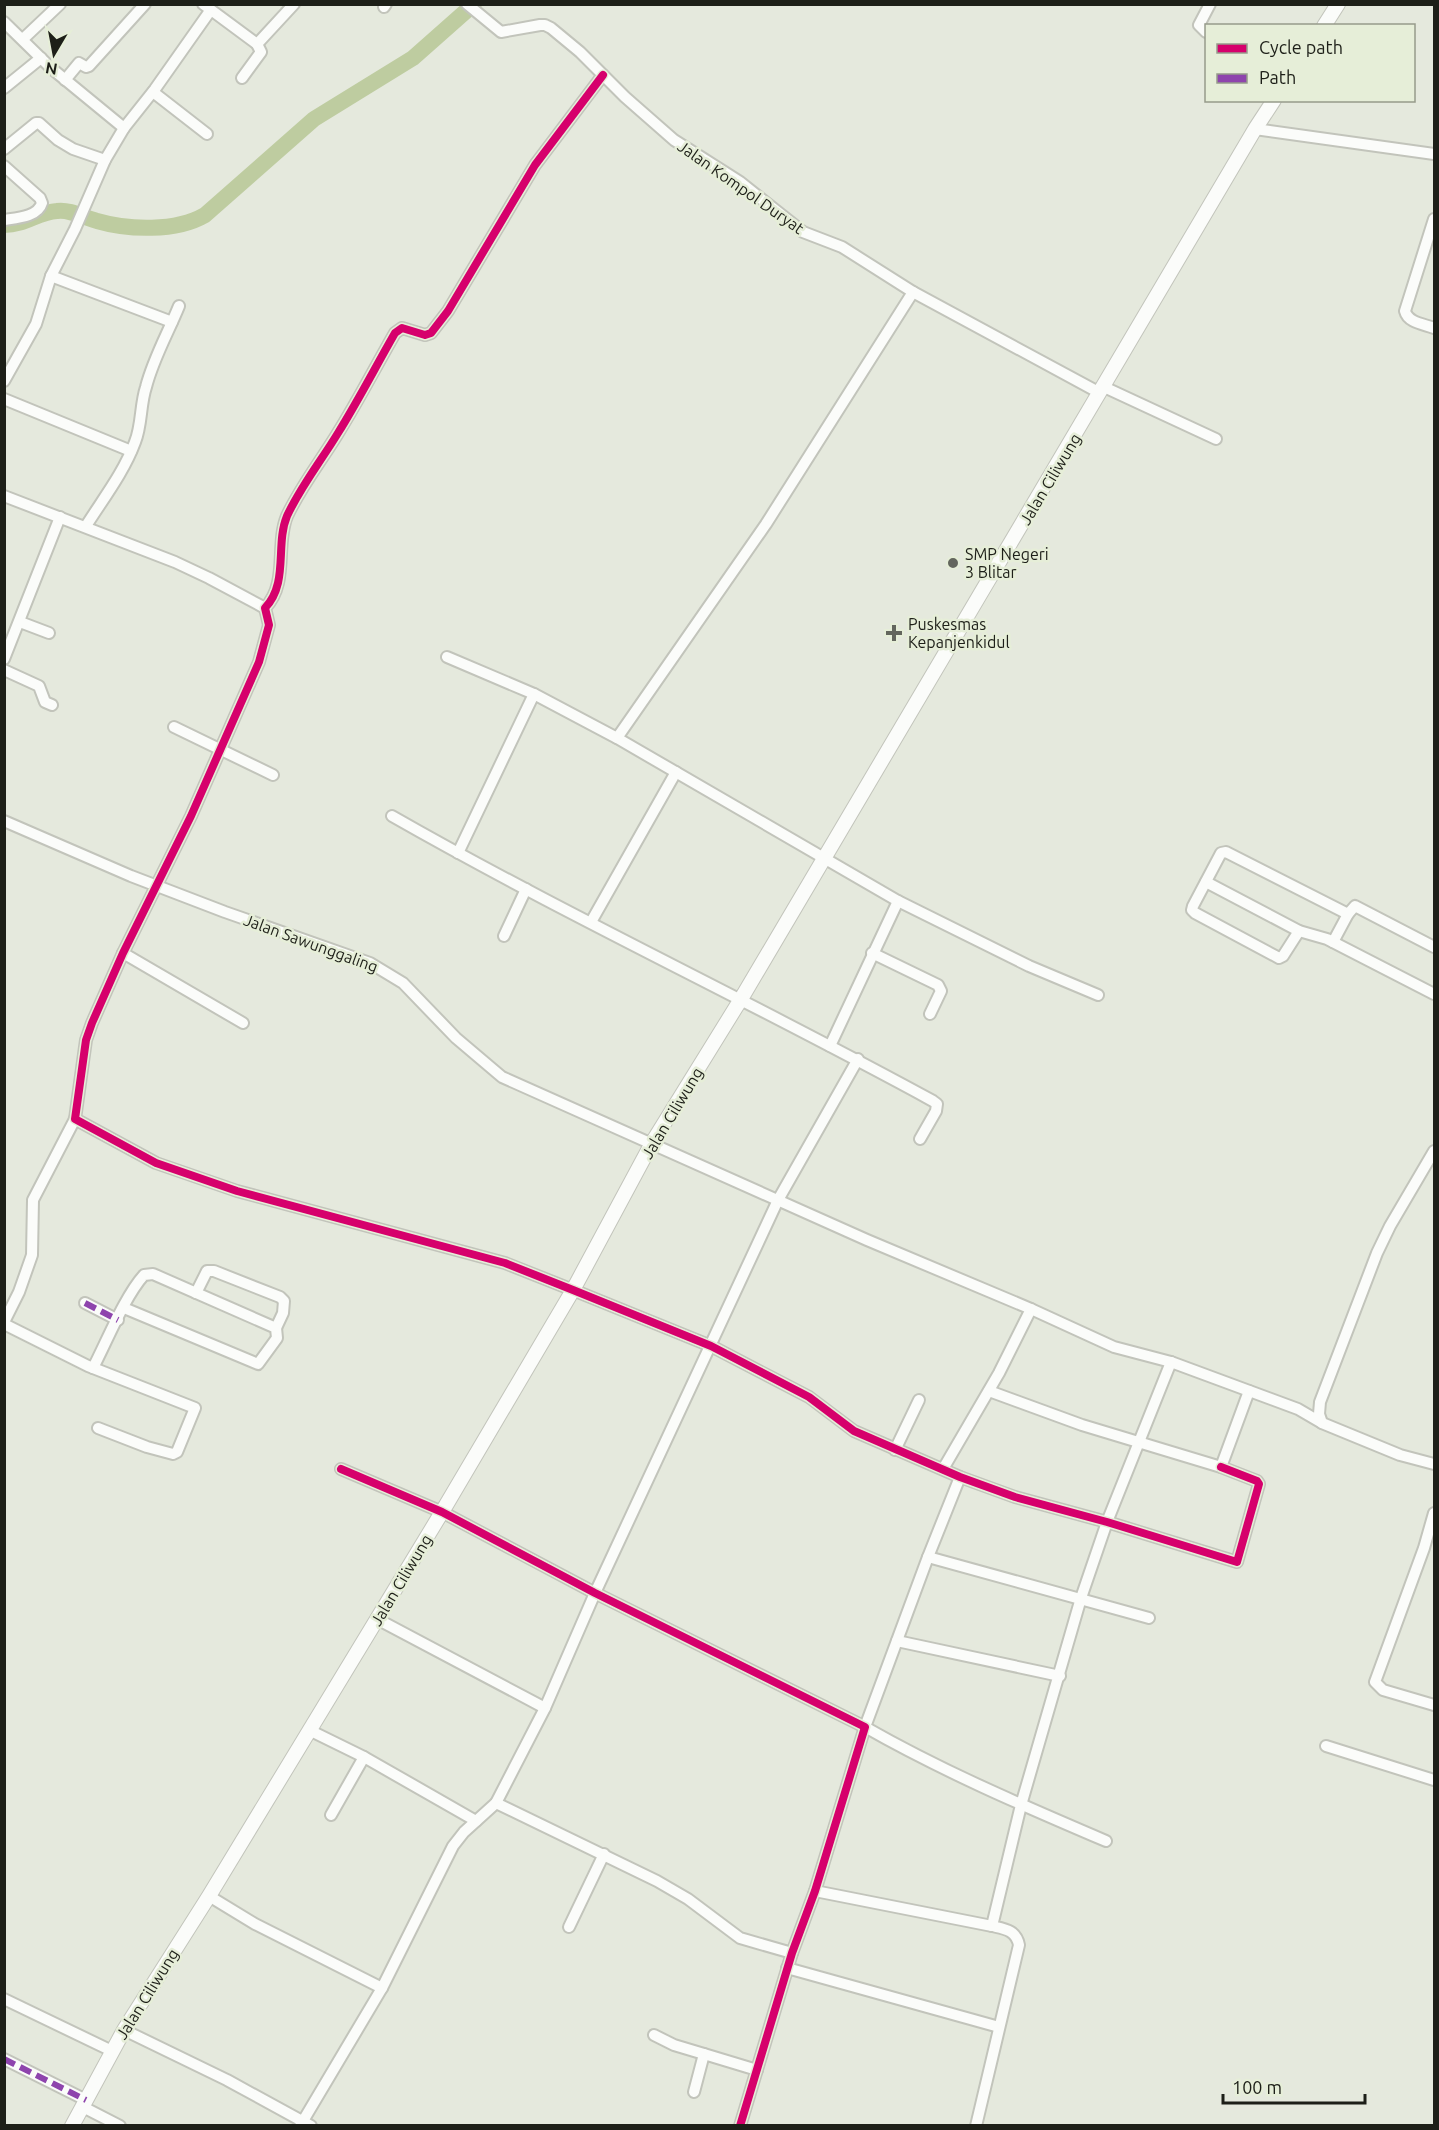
<svg xmlns="http://www.w3.org/2000/svg" width="1439" height="2130" font-family="Ubuntu,sans-serif">
  <rect width="100%" height="100%" fill="#e5e9dd"/>
  <g fill="none" stroke-linecap="round" stroke-linejoin="round">
    <path stroke="#becca0" stroke-width="16" d="M 4,225 C 26,225 38,212 57,211 C 70,209 85,218 97,221 C 128,230 176,232 205,215 L 314,119 L 413,58 L 474,4"/>
    <defs>
      <g id="street">
        <path d="M 203,4 L 257,44 L 294,4"/>
        <path d="M 467,4 L 501,32 L 540,25 L 545,25 L 551,28 L 580,52 L 625,97 L 674,140 L 740,182 L 803,232 L 842,247 L 913,292 L 1100,393"/>
        <path d="M 384,7 L 386,4"/>
        <path d="M 4,22 L 51,68 L 124,128"/>
        <path d="M 1206,32 L 1199,25 L 1210,4"/>
        <path d="M 23,39 L 60,4"/>
        <path d="M 603,75 L 535,165 L 448,311 L 431,333 L 425,335 L 402,328 L 395,333 C 376,366 358,401 338,433 C 321,461 301,486 287,516 C 275,545 289,583 265,608 L 269,625 L 259,662 L 191,816 L 123,953 L 92,1023 L 86,1040 L 75,1119 L 156,1163 L 237,1191 L 505,1263 L 573,1290 L 711,1346 L 809,1397 L 854,1431 L 960,1477 L 1015,1497 L 1107,1522 L 1237,1562 L 1259,1484 L 1257,1481 L 1221,1467"/>
        <path d="M 242,78 L 261,52 L 257,44"/>
        <path d="M 65,80 L 79,63 L 86,67 L 89,66 L 145,4"/>
        <path d="M 4,88 L 41,58"/>
        <path d="M 153,92 L 207,134"/>
        <path d="M 1255,129 L 1434,154"/>
        <path d="M 4,149 L 36,123 L 39,123 L 58,140 L 73,149 L 105,160"/>
        <path d="M 4,166 L 40,198 L 42,203 C 38,217 17,218 4,220"/>
        <path d="M 1434,219 L 1405,311 C 1408,323 1424,324 1434,328"/>
        <path d="M 51,276 L 172,322"/>
        <path d="M 4,381 L 36,324 L 51,276 L 75,229 L 105,160 L 124,128 L 155,89 L 210,11"/>
        <path d="M 1104,387 L 1216,439"/>
        <path d="M 4,399 L 131,451"/>
        <path d="M 4,496 L 175,562 L 209,578 L 265,608"/>
        <path d="M 86,526 C 103,499 124,472 135,442 C 142,425 140,405 146,387 C 153,359 168,333 179,306"/>
        <path d="M 20,622 L 49,633"/>
        <path d="M 447,657 L 534,694 L 617,738 L 898,901 L 1029,966 L 1098,995"/>
        <path d="M 4,659 L 60,517"/>
        <path d="M 4,670 L 39,686 L 45,702 L 52,705"/>
        <path d="M 174,727 L 273,775"/>
        <path d="M 617,738 L 766,524 L 913,292"/>
        <path d="M 392,816 C 569,917 754,1003 933,1101 L 937,1104 L 936,1111 L 920,1139"/>
        <path d="M 4,821 L 131,876 L 225,912 L 370,963 L 403,983 L 456,1038 L 502,1077 L 867,1240 L 1031,1309 L 1114,1347 L 1171,1362 L 1298,1409 L 1322,1423 L 1400,1455 L 1434,1464"/>
        <path d="M 458,853 L 534,694"/>
        <path d="M 1206,882 L 1299,931 L 1327,939 L 1434,994"/>
        <path d="M 591,922 L 676,772"/>
        <path d="M 1299,931 L 1283,956 L 1279,958 L 1195,913 L 1192,910 L 1193,906 L 1221,853 L 1226,852 L 1348,914"/>
        <path d="M 504,936 L 526,889"/>
        <path d="M 1333,942 L 1348,914 L 1355,906 L 1434,947"/>
        <path d="M 123,953 L 243,1023"/>
        <path d="M 872,953 L 938,985 L 941,991 L 930,1014"/>
        <path d="M 830,1046 L 898,901"/>
        <path d="M 196,1293 L 207,1271 L 214,1271 L 280,1297 L 284,1301 L 283,1313 L 276,1328"/>
        <path d="M 85,1303 L 118,1320"/>
        <path d="M 4,1322 L 19,1292 L 32,1255 L 33,1200 L 75,1119"/>
        <path d="M 4,1324 L 88,1366 L 195,1408 L 177,1452 L 173,1454 L 147,1447 L 98,1428"/>
        <path d="M 93,1368 C 107,1341 125,1296 144,1275 L 153,1274 L 276,1328 L 277,1338 L 258,1364 L 124,1308"/>
        <path d="M 989,1391 L 1082,1425 L 1221,1467 L 1249,1391"/>
        <path d="M 1322,1423 L 1319,1414 L 1320,1402 L 1377,1253 L 1390,1226 L 1434,1151"/>
        <path d="M 895,1450 L 919,1400"/>
        <path d="M 341,1469 L 442,1512 L 595,1593 L 865,1727 L 815,1891 L 792,1953 L 740,2126"/>
        <path d="M 943,1469 L 999,1373 L 1031,1309"/>
        <path d="M 960,1477 L 928,1557 L 865,1727 C 942,1771 1024,1806 1106,1841"/>
        <path d="M 1434,1513 L 1424,1548 L 1375,1682 L 1383,1690 L 1434,1705"/>
        <path d="M 928,1557 L 1149,1618"/>
        <path d="M 377,1619 L 545,1708"/>
        <path d="M 897,1641 L 1060,1676"/>
        <path d="M 309,1730 L 364,1757 L 476,1821"/>
        <path d="M 1326,1746 L 1434,1780"/>
        <path d="M 496,1803 L 545,1708 L 595,1593 L 778,1200 L 858,1059"/>
        <path d="M 331,1815 L 364,1757"/>
        <path d="M 815,1891 L 992,1926"/>
        <path d="M 209,1896 L 255,1924 L 382,1988"/>
        <path d="M 569,1927 L 604,1854"/>
        <path d="M 787,1968 L 999,2027"/>
        <path d="M 4,1999 L 112,2051"/>
        <path d="M 124,2030 L 227,2080 L 311,2126"/>
        <path d="M 654,2035 L 674,2045 L 704,2054"/>
        <path d="M 4,2059 L 86,2100"/>
        <path d="M 694,2092 L 704,2054 L 757,2070"/>
        <path d="M 83,2107 L 120,2126"/>
        <path d="M 300,2126 L 382,1988 L 453,1846 L 464,1832 L 496,1803 L 657,1881 L 688,1899 L 740,1938 L 792,1953"/>
        <path d="M 976,2126 L 1019,1945 C 1016,1930 1005,1929 992,1926 L 1021,1805 L 1081,1598 L 1107,1522 L 1171,1362"/>
      </g>
      <g id="secondary">
        <path d="M 1324,26 L 1338,4"/>
        <path d="M 72,2126 L 124,2030 L 209,1896 L 442,1512 L 573,1290 L 652,1143 L 741,999 L 1255,129 L 1274,100"/>
      </g>
    </defs>
    <use href="#street" stroke="#c2c4bb" stroke-width="14"/>
    <use href="#secondary" stroke="#c2c4bb" stroke-width="16"/>
    <use href="#street" stroke="#fbfcfa" stroke-width="10"/>
    <use href="#secondary" stroke="#fbfcfa" stroke-width="14"/>
    <g stroke="#8e44ad" stroke-width="6" stroke-dasharray="12 6" stroke-linecap="butt">
      <path d="M 85,1303 L 118,1320"/>
      <path d="M 4,2059 L 86,2100"/>
    </g>
    <defs>
      <g id="cycleway">
        <path d="M 603,75 L 535,165 L 448,311 L 431,333 L 425,335 L 402,328 L 395,333 C 376,366 358,401 338,433 C 321,461 301,486 287,516 C 275,545 289,583 265,608 L 269,625 L 259,662 L 191,816 L 123,953 L 92,1023 L 86,1040 L 75,1119 L 156,1163 L 237,1191 L 505,1263 L 573,1290 L 711,1346 L 809,1397 L 854,1431 L 960,1477 L 1015,1497 L 1107,1522 L 1237,1562 L 1259,1484 L 1257,1481 L 1221,1467"/>
        <path d="M 341,1469 L 442,1512 L 595,1593 L 865,1727 L 815,1891 L 792,1953 L 740,2126"/>
      </g>
    </defs>
    <use href="#cycleway" stroke="#e6eed8" stroke-width="11"/>
    <use href="#cycleway" stroke="#d6006c" stroke-width="8"/>
  </g>
  <g fill="#63665d" stroke="#e6eed8" stroke-width="2">
    <circle cx="953" cy="563" r="6"/>
    <path d="M891 624h6v6h6v6h-6v6h-6v-6h-6v-6h6z"/>
  </g>
  <g text-anchor="middle" dominant-baseline="central" stroke-width="5" stroke-linejoin="round" paint-order="stroke">
    <g font-size="16" fill="#1d1f18" stroke="#e6eed8">
      <text transform="translate(741 187) rotate(35)">Jalan Kompol Duryat</text>
      <text transform="translate(1050 479) rotate(-59)">Jalan Ciliwung</text>
      <text transform="translate(311 943) rotate(20)">Jalan Sawunggaling</text>
      <text transform="translate(672 1113) rotate(-59)">Jalan Ciliwung</text>
      <text transform="translate(401 1580) rotate(-59)">Jalan Ciliwung</text>
      <text transform="translate(147 1994) rotate(-58)">Jalan Ciliwung</text>
    </g>
    <g font-size="16" fill="#1d1f18" stroke="#e6eed8" text-anchor="start">
      <text x="965" y="554">SMP Negeri<tspan x="965" dy="18">3 Blitar</tspan></text>
      <text x="908" y="624">Puskesmas<tspan x="908" dy="18">Kepanjenkidul</tspan></text>
    </g>
  </g>
  <rect width="1439" height="2130" fill="none" stroke="#1d1f18" stroke-width="12"/>
  <rect x="1205" y="24" width="210" height="78" fill="#e6eed8" stroke="#969b8b" stroke-width="1.5"/>
  <rect x="1217" y="44" width="30" height="9" fill="#d6006c" stroke="#969b8b" stroke-width="1.5"/>
  <text x="1259" y="54" font-size="18" fill="#1d1f18">Cycle path</text>
  <rect x="1217" y="74" width="30" height="9" fill="#8e44ad" stroke="#969b8b" stroke-width="1.5"/>
  <text x="1259" y="84" font-size="18" fill="#1d1f18">Path</text>
  <g transform="translate(54 54) rotate(190)" stroke="#e6eed8" stroke-width="4.5" paint-order="stroke">
  <path d="M0-4.5L10 22L0 15L-10 22Z" fill="#1d1f18"/>
  <text y="-9" font-size="16" font-weight="bold" text-anchor="middle" fill="#1d1f18">N</text>
  </g>
  <path d="M1223 2094v9h142v-9" fill="none" stroke="#1d1f18" stroke-width="3"/>
  <text x="1232" y="2094" font-size="18" fill="#1d1f18" stroke="#e6eed8" stroke-width="4.5" paint-order="stroke">100 m</text>
</svg>
